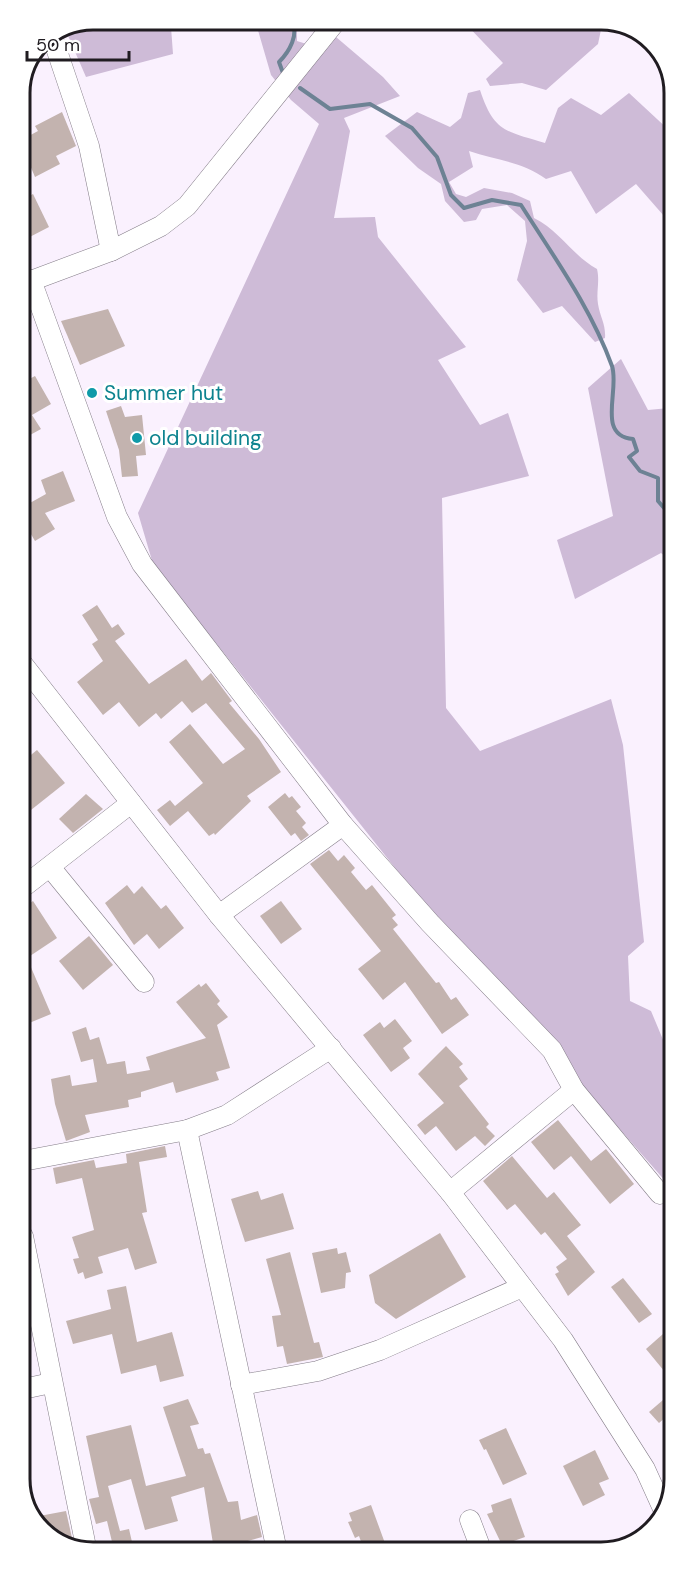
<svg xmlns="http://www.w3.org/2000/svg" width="694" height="1572" font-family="'DM Sans',sans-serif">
  <rect width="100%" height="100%" fill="#faf1fe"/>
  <g fill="#cebbd7">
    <path d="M 93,20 L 239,20 L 171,27 L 173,54 L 86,77 L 66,31 Z"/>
    <path d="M 255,20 L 297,20 L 297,41 L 316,47 L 336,37 L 383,77 L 400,96 L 344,118 L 350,131 L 334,218 L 375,217 L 378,237 L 466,347 L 438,360 L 480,425 L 508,413 L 529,476 L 442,498 L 446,708 L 480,751 L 611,699 L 623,745 L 644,942 L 628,956 L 630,1001 L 651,1011 L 669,1054 L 673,1053 L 674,1191 L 439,923 L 153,564 L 138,513 L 319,124 L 291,100 L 271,75 Z"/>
    <path d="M 462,20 L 603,20 L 598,44 L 546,90 L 522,83 L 490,86 L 486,79 L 503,63 Z"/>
    <path d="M 480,90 C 494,132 505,131 545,143 L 558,108 L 571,98 L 601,115 L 629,93 L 671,132 L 671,224 L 636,184 L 596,214 L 571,171 L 546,179 C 523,162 496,160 469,151 L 473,167 L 449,182 L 456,194 L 466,197 L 484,188 L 512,193 L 530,201 L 534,218 C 560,231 573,256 597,269 C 600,281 596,292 598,304 C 600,317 606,324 605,338 L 595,342 L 562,306 L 543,313 L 517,280 L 527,241 L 525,221 L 507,205 L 482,209 L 476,220 L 464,222 L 445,201 L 441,184 L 418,168 L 385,136 L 417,112 L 450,127 L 461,118 L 468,93 Z"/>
    <path d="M 621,359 L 648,410 L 669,408 L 671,414 L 672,562 L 661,553 L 575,599 L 557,540 L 613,516 L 588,388 Z"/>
  </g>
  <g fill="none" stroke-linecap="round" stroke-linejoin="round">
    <g stroke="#6d8294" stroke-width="4">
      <path d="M 283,73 L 279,62 C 289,52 300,34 291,20"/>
      <path d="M 300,88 L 330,109 L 370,104 L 412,128 L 437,157 L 451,195 L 464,208 L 492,200 L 521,205 C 554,257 591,308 612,366 C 620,390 596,436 633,439 L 637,451 L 629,457 L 640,471 L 658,478 L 658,501 L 672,517"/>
    </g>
  </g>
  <g fill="#c3b3af">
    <path d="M 62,112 L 76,146 L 56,156 L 60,164 L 35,177 L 21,144 L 26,140 L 25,138 L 38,131 L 35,126 Z"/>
    <path d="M 33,194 L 49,227 L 20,242 L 20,201 Z"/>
    <path d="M 108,309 L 125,346 L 80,365 L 61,321 Z"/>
    <path d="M 35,376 L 51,404 L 32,415 L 41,429 L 21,440 L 20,384 Z"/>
    <path d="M 121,406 L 125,417 L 142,415 L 146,455 L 136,456 L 138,476 L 122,477 L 119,450 L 106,411 Z"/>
    <path d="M 63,471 L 75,501 L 45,513 L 55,529 L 35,541 L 21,517 L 21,508 L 46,494 L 41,480 Z"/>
    <path d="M 97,605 L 112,628 L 118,624 L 125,634 L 115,641 L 149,684 L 186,659 L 202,681 L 211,673 L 232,701 L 229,703 L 259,739 L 281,772 L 247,796 L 251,801 L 215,835 L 214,833 L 209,836 L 188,811 L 170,826 L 157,810 L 170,800 L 175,806 L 203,783 L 169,742 L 190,724 L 223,764 L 245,749 L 206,703 L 192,713 L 182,701 L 161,719 L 156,713 L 139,727 L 119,702 L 103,715 L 77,682 L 103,661 L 92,644 L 98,640 L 82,615 Z"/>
    <path d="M 37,750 L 65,783 L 31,810 L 22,800 L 21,763 Z"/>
    <path d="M 285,793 L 289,798 L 292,796 L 301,807 L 296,811 L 306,823 L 302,827 L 309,835 L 301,841 L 295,833 L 291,836 L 268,807 Z"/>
    <path d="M 86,794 L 103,809 L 73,833 L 59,819 Z"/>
    <path d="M 329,850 L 338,861 L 344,855 L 355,868 L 351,872 L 366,890 L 372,885 L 396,915 L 392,918 L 398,925 L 393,929 L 436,983 L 439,982 L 451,1000 L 456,997 L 469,1015 L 442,1034 L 405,982 L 383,1000 L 358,969 L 381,951 L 310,864 Z"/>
    <path d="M 127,885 L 134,894 L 142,886 L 161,909 L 166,905 L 184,928 L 159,949 L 147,934 L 134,945 L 105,903 Z"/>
    <path d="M 33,901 L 57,938 L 27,958 L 51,1014 L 22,1026 L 22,909 Z"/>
    <path d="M 281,901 L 302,929 L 281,944 L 260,916 Z"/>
    <path d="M 89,936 L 113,965 L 83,990 L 59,961 Z"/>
    <path d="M 206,983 L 220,1001 L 217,1004 L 228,1017 L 217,1025 L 230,1068 L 216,1072 L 219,1080 L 176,1093 L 173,1082 L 141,1092 L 141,1097 L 128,1100 L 129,1107 L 85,1115 L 90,1132 L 66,1141 L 55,1104 L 51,1079 L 70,1075 L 72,1086 L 97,1082 L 93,1059 L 81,1062 L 72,1032 L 86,1027 L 90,1040 L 99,1037 L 107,1064 L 125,1061 L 127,1074 L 150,1070 L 146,1057 L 206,1038 L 176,1002 L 199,984 L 201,987 Z"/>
    <path d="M 395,1019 L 412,1041 L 403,1048 L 410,1058 L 391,1072 L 363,1035 L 380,1022 L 384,1028 Z"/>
    <path d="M 446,1046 L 463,1064 L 459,1067 L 468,1079 L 459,1086 L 489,1124 L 486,1127 L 495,1136 L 485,1146 L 475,1136 L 456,1151 L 436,1126 L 425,1135 L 417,1125 L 444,1103 L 418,1074 Z"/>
    <path d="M 558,1120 L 591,1161 L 606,1149 L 634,1184 L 610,1204 L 571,1156 L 554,1170 L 531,1142 Z"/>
    <path d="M 165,1146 L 167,1157 L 139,1162 L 147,1212 L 142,1213 L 157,1263 L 135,1270 L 128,1248 L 98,1257 L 103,1273 L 85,1279 L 83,1272 L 78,1274 L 73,1259 L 79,1258 L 72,1237 L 94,1230 L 82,1178 L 56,1184 L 53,1168 L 94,1160 L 96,1168 L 127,1163 L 126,1154 Z"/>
    <path d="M 512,1156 L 547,1198 L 554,1192 L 581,1225 L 567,1236 L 595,1272 L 568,1296 L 555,1274 L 559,1272 L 556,1267 L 567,1259 L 545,1232 L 541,1235 L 515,1204 L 507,1210 L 483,1181 Z"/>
    <path d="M 258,1191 L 261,1200 L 283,1193 L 294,1229 L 245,1242 L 231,1199 Z"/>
    <path d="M 440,1233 L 466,1277 L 396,1319 L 375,1303 L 369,1275 Z"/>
    <path d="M 337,1248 L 338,1254 L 346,1252 L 351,1272 L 346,1273 L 345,1288 L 321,1293 L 312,1253 Z"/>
    <path d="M 290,1252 L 314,1343 L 319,1342 L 323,1357 L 287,1364 L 283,1346 L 277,1347 L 272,1316 L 281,1315 L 266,1259 Z"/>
    <path d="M 623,1278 L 652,1314 L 639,1323 L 611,1287 Z"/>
    <path d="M 126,1286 L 137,1342 L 172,1332 L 184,1376 L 160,1382 L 156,1365 L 121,1374 L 112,1334 L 73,1344 L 66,1321 L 111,1309 L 107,1290 Z"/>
    <path d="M 663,1334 L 674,1347 L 674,1383 L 646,1349 Z"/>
    <path d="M 188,1399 L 199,1424 L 190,1426 L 198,1449 L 203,1448 L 205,1454 L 210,1453 L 228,1502 L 238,1501 L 241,1520 L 257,1515 L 262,1537 L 244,1542 L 245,1545 L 214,1550 L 204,1487 L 171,1497 L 178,1521 L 145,1530 L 131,1479 L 108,1486 L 120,1531 L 129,1529 L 132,1542 L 113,1546 L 107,1521 L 96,1524 L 89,1499 L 99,1497 L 86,1436 L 131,1425 L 146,1486 L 186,1476 L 163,1407 Z"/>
    <path d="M 663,1400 L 673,1411 L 659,1423 L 649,1412 Z"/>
    <path d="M 506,1428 L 527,1474 L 503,1485 L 486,1449 L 484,1450 L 479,1440 Z"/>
    <path d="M 595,1450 L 609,1479 L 599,1483 L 605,1495 L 583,1506 L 563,1466 Z"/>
    <path d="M 511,1498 L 525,1537 L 502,1545 L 487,1514 L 493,1512 L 491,1505 Z"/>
    <path d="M 371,1505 L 386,1546 L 364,1550 L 359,1536 L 355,1538 L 348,1522 L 352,1521 L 349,1513 Z"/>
    <path d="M 66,1511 L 74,1547 L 54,1539 L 52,1530 L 45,1532 L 34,1517 Z"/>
  </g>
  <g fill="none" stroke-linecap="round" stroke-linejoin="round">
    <defs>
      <g id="minor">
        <path d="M 52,36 L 89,146 L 111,251"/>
        <path d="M 31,280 L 117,517 L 142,564 L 343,825 L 430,923 L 552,1050 L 574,1090 L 660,1194"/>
        <path d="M 20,285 L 111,251 L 161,226 L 187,206 L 337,20"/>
        <path d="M 21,662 L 219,915 L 450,1192 L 563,1340 L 645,1469 L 664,1511"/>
        <path d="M 50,867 L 144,982"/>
        <path d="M 22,888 L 131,803"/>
        <path d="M 219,915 L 343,825"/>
        <path d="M 187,1130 L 277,1551"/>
        <path d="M 23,1161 L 187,1130 L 227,1115 L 331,1048"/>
        <path d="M 450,1192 L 574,1090"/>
        <path d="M 23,1236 L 87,1552"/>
        <path d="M 241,1385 L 318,1371 L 380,1350 L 522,1287"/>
        <path d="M 23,1389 L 51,1383"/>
        <path d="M 470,1520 L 481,1549"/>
      </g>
    </defs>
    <use href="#minor" stroke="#847d88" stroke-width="21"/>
    <use href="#minor" stroke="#fff" stroke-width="20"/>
  </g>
  <g fill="#0f9aa8" stroke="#fff" stroke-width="2">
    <circle cx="92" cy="393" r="6"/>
    <circle cx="137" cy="438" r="6"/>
  </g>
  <g text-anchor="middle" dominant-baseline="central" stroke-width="6" stroke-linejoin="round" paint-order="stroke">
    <g font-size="21" fill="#0d838f" stroke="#fff" text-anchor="start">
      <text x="104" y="393">Summer hut</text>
      <text x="149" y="438">old building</text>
    </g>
  </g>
  <path d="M0 0H694V1572H0ZM93 30H601A63 63 0 0 1 664 93V1479A63 63 0 0 1 601 1542H93A63 63 0 0 1 30 1479V93A63 63 0 0 1 93 30Z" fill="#fff" fill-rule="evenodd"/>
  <path fill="none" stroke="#201c21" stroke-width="3" d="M93 30H601A63 63 0 0 1 664 93V1479A63 63 0 0 1 601 1542H93A63 63 0 0 1 30 1479V93A63 63 0 0 1 93 30Z"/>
  <path d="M27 51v9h102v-9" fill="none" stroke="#201c21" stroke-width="3"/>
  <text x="36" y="51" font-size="18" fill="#201c21" stroke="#ffffff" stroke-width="4.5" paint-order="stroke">50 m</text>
</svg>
